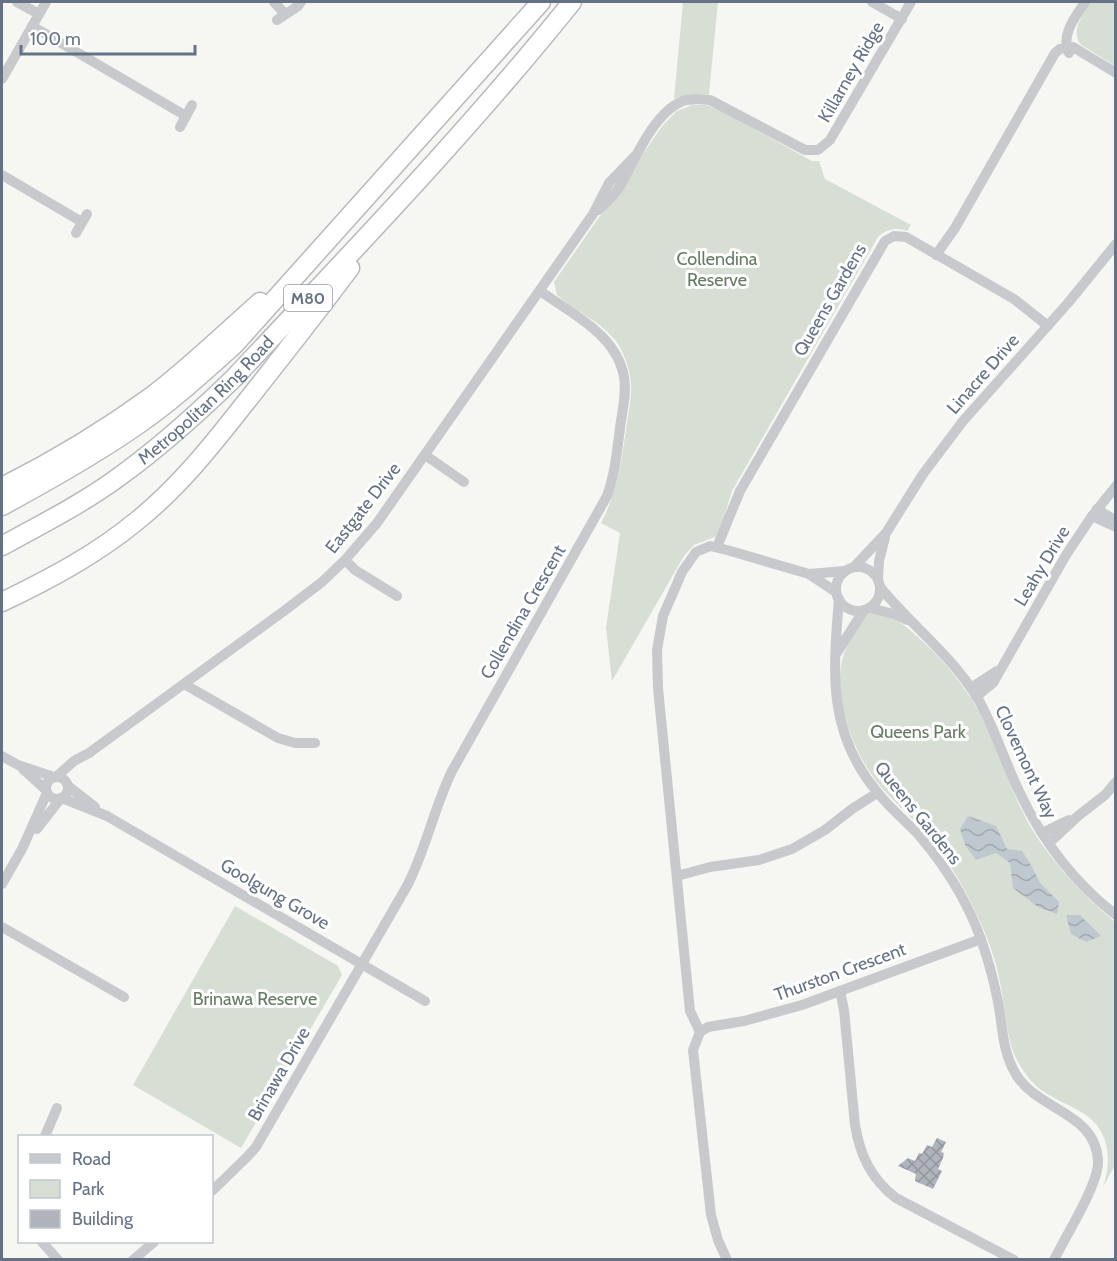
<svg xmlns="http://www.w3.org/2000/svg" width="1117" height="1261" font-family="Cabin,sans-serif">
  <defs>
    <pattern id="water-waves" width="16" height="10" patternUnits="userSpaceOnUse" patternTransform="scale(1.5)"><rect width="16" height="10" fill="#c0c8cf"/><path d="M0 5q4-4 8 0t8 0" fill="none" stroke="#a0a7ae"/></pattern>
    <pattern id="building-cross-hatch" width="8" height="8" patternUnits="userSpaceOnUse" patternTransform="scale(1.5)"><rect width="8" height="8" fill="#afb4bc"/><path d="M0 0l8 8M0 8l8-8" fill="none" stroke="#92979e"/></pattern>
  </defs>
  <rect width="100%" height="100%" fill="#f6f7f3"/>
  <g fill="#d7ded4">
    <path d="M 683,2 L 718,2 L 709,94 L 691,94 L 674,99 Z"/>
    <path d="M 1090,2 L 1115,2 L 1115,66 L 1080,44 C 1071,29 1083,15 1090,2 Z"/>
    <path d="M 692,105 L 706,105 L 720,110 L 812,161 L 819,161 L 825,179 L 911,225 L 907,231 C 896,227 887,229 878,237 L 732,491 L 720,530 L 715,537 L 694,545 L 684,556 L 612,681 L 606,628 L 620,533 L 601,523 C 617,493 621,463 626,430 C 628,414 632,399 631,384 C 630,370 625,356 618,344 C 603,322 576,312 557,295 L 554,282 L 663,125 L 677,111 Z"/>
    <path d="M 871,613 C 889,613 905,625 918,637 C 946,662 971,693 987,727 C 1003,762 1013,798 1033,831 C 1055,866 1084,896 1115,922 L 1116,1163 L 1103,1187 C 1113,1158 1109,1128 1081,1112 C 1068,1104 1054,1099 1041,1090 C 1032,1083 1024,1073 1018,1062 C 1006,1041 1006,1011 1001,988 C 997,962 988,938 977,915 C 964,886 947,859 927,834 C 911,816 892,801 877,782 C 851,749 828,686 847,646 C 852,635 860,625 866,615 Z"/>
    <path d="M 235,906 L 338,966 L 342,975 L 241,1148 L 133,1085 Z"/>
  </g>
  <g fill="url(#water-waves)">
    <path d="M 968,816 L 996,826 L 1007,849 L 1022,851 L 1031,865 L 1040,883 L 1059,902 L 1057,914 L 1038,907 L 1013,888 L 1010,863 L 996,853 L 976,860 L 965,845 L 960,829 Z"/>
    <path d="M 1066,915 L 1080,915 L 1101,936 L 1086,942 L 1071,934 Z"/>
  </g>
  <path fill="url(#building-cross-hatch)" d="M 937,1138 L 946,1142 L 941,1152 L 944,1153 L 943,1158 L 938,1169 L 942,1171 L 933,1189 L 915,1181 L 916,1174 L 898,1166 L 908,1158 L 915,1161 L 919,1153 L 922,1154 L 927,1145 L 932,1147 Z"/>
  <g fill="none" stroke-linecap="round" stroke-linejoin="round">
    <defs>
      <g id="highway">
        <path d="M 2,487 C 54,461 104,431 152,396 C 190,367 224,334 260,302"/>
        <path d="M 2,506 C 48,481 93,456 136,426 C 171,402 203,373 234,345 L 541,2"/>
        <path id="s1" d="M 2,546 C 40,525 80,505 116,479 C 158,449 197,414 234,378 C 349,255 467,133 572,2"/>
        <path d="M 2,602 C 50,579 97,554 138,520 C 180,486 213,444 246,402 C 281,358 316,313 350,268"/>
      </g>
    </defs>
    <use href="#highway" stroke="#b7b9bd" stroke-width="21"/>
    <g stroke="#c7c9cd" stroke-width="10">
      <path d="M 17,2 L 39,14"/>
      <path d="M 274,2 L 285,14"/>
      <path d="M 872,2 L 902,19"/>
      <path d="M 277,20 L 298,6 L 301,2"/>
      <path d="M 32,26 L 186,116"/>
      <path d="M 1069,53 C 1060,35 1076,16 1085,2"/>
      <path d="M 2,79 L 46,2"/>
      <path d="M 180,127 L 192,105"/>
      <path d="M 2,175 L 82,222"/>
      <path d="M 598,210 C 606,203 615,194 620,186 C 634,161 654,112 683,101 C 692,98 701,99 710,100 L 805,150 L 818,150 L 830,140 L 911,2"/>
      <path d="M 76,233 L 87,214"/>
      <path d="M 936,255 L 955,228 L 1055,53 L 1060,49 L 1073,47 L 1116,73"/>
      <path d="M 425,455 L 464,482"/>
      <path d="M 1097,509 L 1116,521"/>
      <path d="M 1092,516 L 1116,527"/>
      <path d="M 717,547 L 740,491 L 885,241 L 894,236 L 906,237 L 1014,299 L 1048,326"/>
      <path d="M 345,560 L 355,570 L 397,596"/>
      <path d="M 854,567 L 886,533 L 923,474 L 963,421 L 1068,303 L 1116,244"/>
      <circle cx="858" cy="589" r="22"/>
      <path d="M 809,574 L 845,571"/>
      <path d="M 878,578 L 879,561 L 885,537"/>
      <path d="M 880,587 C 911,625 951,655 977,697 C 995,728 1004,761 1020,793 C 1042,840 1075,883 1116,915"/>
      <path d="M 839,599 C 833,672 827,733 878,793 C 889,807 903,819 916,832 C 938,857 957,885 971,915 C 984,943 992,972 998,1002 C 1003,1027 1002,1053 1017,1076 C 1040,1111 1096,1113 1098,1161 C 1099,1184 1065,1237 1054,1260"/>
      <path d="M 870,608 L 894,614 L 907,620"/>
      <path d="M 836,654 L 864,610"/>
      <path d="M 184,684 L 278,738 L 295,743 L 315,743"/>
      <path d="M 971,688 L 997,671"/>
      <path d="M 976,697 L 993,683 L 1066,555 L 1092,516 L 1116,486"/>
      <path d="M 2,756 L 18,765 L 54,777"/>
      <path d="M 23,769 L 46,790"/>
      <circle cx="57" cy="788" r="11"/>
      <path d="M 56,777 L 74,761 L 89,753 L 284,611 L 322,582 L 345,560 L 377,523 L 593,214 L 609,183 L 635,156"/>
      <path d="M 68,786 L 95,807"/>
      <path d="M 62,798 L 107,816 L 425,1001"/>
      <path d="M 37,829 L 61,798"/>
      <path d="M 1042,833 L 1069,820"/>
      <path d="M 1049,843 L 1078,816 L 1105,795 L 1116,782"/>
      <path d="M 677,876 L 710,867 L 759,860 L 792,849 L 825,830 L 852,809 L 877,793"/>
      <path d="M 2,884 L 22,849 L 47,793"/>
      <path d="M 2,927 L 124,997"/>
      <path d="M 840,991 L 844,1010 L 855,1125 C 860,1155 871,1179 896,1198 L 1014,1260"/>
      <path d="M 700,1032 L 690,1011 L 658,688 L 657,650 L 663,616 L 682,572 L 696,552 L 710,546 L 727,550 L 809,574 L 836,592"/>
      <path d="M 45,1136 L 57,1108"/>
      <path d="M 212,1191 L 247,1157 L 256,1147 L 407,886 C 426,849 434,808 452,771 L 607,496 C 615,474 617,451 620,428 C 622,411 627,394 624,377 C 617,335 571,313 540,291"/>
      <path d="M 42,1242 L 58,1260"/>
      <path d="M 133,1260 L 154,1242"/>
      <path d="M 727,1260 L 718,1240 L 711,1215 L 693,1050 L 700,1032 L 708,1027 L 744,1021 L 802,1005 L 981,939"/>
    </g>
    <use href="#highway" stroke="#fff" stroke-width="18"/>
  </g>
  <g text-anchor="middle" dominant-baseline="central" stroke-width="6" stroke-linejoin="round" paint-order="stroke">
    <rect fill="#fff" stroke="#939caa" stroke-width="1.5" x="284" y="285" width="48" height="26" rx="4.5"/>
    <g font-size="16" font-weight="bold" fill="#657285">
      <text x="308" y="298">M80</text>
    </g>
    <g font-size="18" fill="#657285" stroke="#fff">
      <text transform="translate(851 72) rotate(-60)">Killarney Ridge</text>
      <text transform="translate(830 300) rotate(-60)">Queens Gardens</text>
      <text transform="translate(983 374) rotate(-49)">Linacre Drive</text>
      <text stroke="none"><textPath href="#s1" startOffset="252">Metropolitan Ring Road</textPath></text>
      <text transform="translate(363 508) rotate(-52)">Eastgate Drive</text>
      <text transform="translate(1042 566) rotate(-59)">Leahy Drive</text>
      <text transform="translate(523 612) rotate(-60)">Collendina Crescent</text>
      <text transform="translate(1026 762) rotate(65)">Clovemont Way</text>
      <text transform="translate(918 813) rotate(51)">Queens Gardens</text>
      <text transform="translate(275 894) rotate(30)">Goolgung Grove</text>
      <text transform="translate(840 972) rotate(-20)">Thurston Crescent</text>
      <text transform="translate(279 1074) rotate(-60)">Brinawa Drive</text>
    </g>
    <g font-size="18" fill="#667c64" stroke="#fff">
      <text x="717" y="259">Collendina<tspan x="717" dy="21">Reserve</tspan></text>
      <text x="918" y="732">Queens Park</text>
      <text x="255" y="999">Brinawa Reserve</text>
    </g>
  </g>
  <rect width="1117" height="1261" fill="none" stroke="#657285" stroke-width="6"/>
  <rect x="18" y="1135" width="195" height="108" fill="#ffffff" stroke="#c1c7ce" stroke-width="1.5"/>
  <rect x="30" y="1154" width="30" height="9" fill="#c7c9cd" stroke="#c1c7ce" stroke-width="1.5"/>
  <text x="72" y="1165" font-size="18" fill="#657285">Road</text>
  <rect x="30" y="1180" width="30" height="18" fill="#d7ded4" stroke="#c1c7ce" stroke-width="1.5"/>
  <text x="72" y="1195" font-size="18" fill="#657285">Park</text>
  <rect x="30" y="1210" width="30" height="18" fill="#afb4bc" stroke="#c1c7ce" stroke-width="1.5"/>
  <text x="72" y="1225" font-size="18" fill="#657285">Building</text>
  <path d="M21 45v9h174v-9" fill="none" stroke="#657285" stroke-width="3"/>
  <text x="30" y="45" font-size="18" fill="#657285" stroke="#ffffff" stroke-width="4.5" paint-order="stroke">100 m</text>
</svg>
